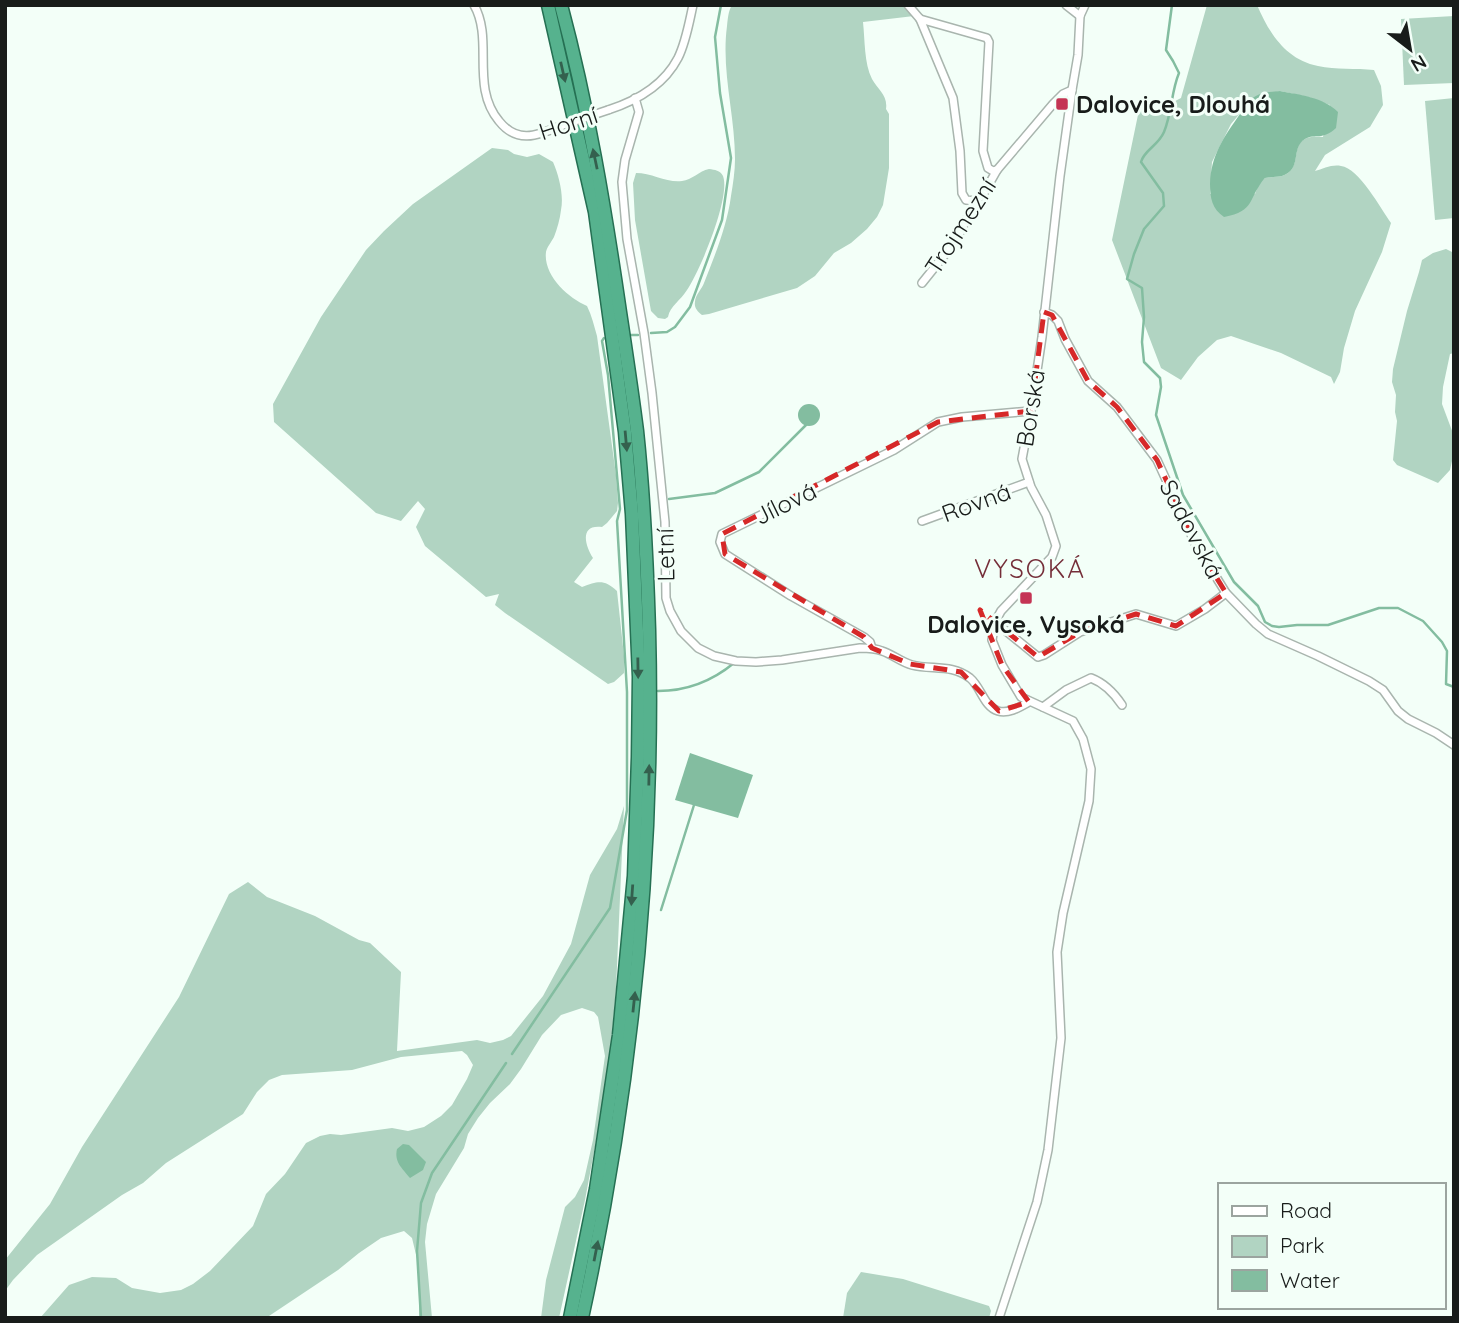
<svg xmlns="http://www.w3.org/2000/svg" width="1459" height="1323" font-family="Quicksand,sans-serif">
  <rect width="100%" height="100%" fill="#f3fff8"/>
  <g fill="#b1d4c2" fill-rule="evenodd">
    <path d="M 732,5 L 903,5 L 914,16 L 863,22 C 865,40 864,63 872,79 C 878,90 888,95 886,109 L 889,114 L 889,168 L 883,205 L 877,217 L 867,229 L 851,243 L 834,253 L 815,276 L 797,288 L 709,314 L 702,315 C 697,311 694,307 695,302 C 695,295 702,289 704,283 C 715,255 727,226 731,196 C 733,184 735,171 735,159 C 735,114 721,71 727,26 C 728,18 728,12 732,5 Z"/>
    <path d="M 1207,5 L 1257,5 C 1269,33 1286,60 1318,66 C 1336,70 1356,68 1374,70 L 1381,86 L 1383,105 L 1370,127 L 1325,155 L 1315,171 C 1323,169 1332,164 1341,166 C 1359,168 1381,209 1391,223 L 1382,252 L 1355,311 L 1344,348 L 1340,372 L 1334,384 L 1331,377 L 1281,353 L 1231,336 L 1217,340 L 1198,357 L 1181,380 L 1161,368 L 1112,240 L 1139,110 L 1154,112 L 1181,98 ZM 1280,91 L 1308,97 L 1330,105 L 1323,137 C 1317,137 1310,136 1305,139 C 1290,146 1303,169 1282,176 C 1277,177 1270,177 1265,178 L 1258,186 L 1255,194 L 1210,194 L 1212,162 L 1231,124 L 1253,98 Z"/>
    <path d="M 1454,16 L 1454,83 L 1404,85 L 1401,19 Z"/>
    <path d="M 1454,98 L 1454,218 L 1435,220 L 1425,101 Z"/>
    <path d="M 492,148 L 508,150 L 514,154 L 527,157 L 539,154 L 553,162 C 559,176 564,195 561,210 C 560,219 557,229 554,237 C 552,241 547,247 546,252 C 543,275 568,298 587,306 C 592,316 594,326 597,336 L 616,475 L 618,503 L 617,511 L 607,523 L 602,527 C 579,524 585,546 593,558 L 574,582 L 582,587 C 598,581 604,579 617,591 L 624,656 L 624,673 L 614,682 L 608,684 L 505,613 L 495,605 L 499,594 L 486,597 L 425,546 L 416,527 L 425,509 L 418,501 L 401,521 L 376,513 L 274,422 L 273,404 L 321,317 L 366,250 L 384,231 L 413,204 Z"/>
    <path d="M 709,169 C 715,170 720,170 723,176 C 731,197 700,271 687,290 C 681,300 670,306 668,317 L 665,319 L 658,318 L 651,311 L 635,220 L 633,183 L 636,173 C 652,173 667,183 682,181 C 692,180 699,171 709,169 Z"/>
    <path d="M 1446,249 L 1454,253 L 1454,353 L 1450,354 L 1443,387 L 1442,404 L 1454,436 L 1454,452 L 1450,470 L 1438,483 L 1397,465 L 1393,460 L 1397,421 L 1395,412 L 1396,395 L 1392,382 L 1393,369 L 1407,311 L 1419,272 L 1422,260 L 1433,253 Z"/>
    <path d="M 624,806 L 616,989 L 608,1077 L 585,1200 L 559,1318 L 541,1318 L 546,1280 L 565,1207 L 575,1197 L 584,1180 L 593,1140 L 605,1056 L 598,1017 L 594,1012 L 582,1008 L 561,1015 L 542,1035 L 521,1069 L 510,1084 L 490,1103 L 478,1118 L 468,1134 L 464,1148 L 436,1194 L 427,1224 L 425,1242 L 432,1318 L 419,1318 L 419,1267 L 412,1238 L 404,1231 L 381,1238 L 359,1253 L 338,1270 L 266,1318 L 40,1318 L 69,1285 L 92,1277 L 116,1278 L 132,1288 L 160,1293 L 181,1290 L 193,1284 L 210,1271 L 253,1226 L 266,1194 L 285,1174 L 306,1143 L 320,1136 L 330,1134 L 341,1135 L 392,1128 L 408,1131 L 424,1127 L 441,1116 L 452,1105 L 467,1079 L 473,1065 L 467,1055 L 462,1051 L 401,1057 L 352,1070 L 282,1075 L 269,1080 L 257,1092 L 243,1114 L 166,1163 L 143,1183 L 122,1195 L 37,1255 L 13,1280 L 5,1291 L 5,1260 L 50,1204 L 82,1147 L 179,997 L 229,894 L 248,882 L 267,897 L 315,916 L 359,940 L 370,943 L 401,972 L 397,1051 L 477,1040 L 490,1043 L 503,1040 L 511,1036 L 543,996 L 571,944 L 590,875 L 617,829 Z"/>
    <path d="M 861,1272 L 903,1279 L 989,1306 L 991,1311 L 989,1318 L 843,1318 L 847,1293 Z"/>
  </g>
  <g fill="#83bda0">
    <path d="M 1280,91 C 1300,95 1323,97 1338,112 L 1336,128 C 1322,141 1316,133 1305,139 C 1290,148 1303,169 1282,176 C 1277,177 1270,177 1265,178 C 1247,199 1256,211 1224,217 C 1212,209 1210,198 1210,184 C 1211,155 1224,137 1240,114 C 1244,108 1248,101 1254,97 C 1262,92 1270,92 1280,91 Z"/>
    <circle cx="809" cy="415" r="11"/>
    <path d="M 690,753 L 753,775 L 738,818 L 675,800 Z"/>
    <path d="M 403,1144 L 409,1145 L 426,1162 L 423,1170 L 410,1178 C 402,1168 394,1162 397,1149 Z"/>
  </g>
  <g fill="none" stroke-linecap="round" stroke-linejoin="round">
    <g stroke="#83bda0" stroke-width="2.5">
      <path d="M 1172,5 L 1166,50 L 1173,61 L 1179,73 C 1171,92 1172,113 1164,132 C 1158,146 1144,150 1141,162 L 1163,193 L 1164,206 L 1144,229 L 1134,254 L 1127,279 L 1142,288 L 1144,317 L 1142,342 L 1144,362 L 1160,378 L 1161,387 L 1156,415 L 1183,495 L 1234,582 L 1258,606 L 1265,622 L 1272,626 L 1279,627 L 1297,625 L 1328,625 L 1379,608 L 1398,608 L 1423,621 L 1442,642 L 1447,651 L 1446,684 L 1454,687"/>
      <path d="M 651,333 L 667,332 L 675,327 L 690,307 L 722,220 L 731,158 L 720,93 L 715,37 L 721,5"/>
      <path d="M 631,335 L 638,335"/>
      <path d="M 669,499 L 715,493 L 759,472 L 807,424"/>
      <path d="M 658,691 C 687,691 711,682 734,663"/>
      <path d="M 661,910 L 694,805"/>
      <path d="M 512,1054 L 610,908 L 627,810 L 627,692 L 617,521 L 620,509 L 608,375 L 602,341 L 604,338"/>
      <path d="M 421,1318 L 417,1251 L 421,1203 L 432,1173 L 506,1063"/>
    </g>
    <defs>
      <g id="minor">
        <path d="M 474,5 C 494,40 470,86 499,121 C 518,145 538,135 563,125"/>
        <path d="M 908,5 L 920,19 L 987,38 L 989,42 L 983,151 L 988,168 L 993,171 L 997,170 L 1053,104 L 1063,94 L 1072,90"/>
        <path d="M 1066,5 L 1080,16"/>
        <path d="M 920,19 L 953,98 L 960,151 L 962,193 L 966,200 L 976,201"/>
        <path d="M 635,98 L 639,112 L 625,160 L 622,182 L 627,239 L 644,333 L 652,393 L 665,522 L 666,598 L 670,611 L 681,631 L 698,648 L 714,656 L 736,661 L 756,662 L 782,660 L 860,648 C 867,648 875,648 882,651 C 892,654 901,662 912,665 C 932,670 952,664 970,678 C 981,687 984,707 998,711 C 1009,714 1020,707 1029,702"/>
        <path d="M 608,110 C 636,101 664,85 678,58 C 686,42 689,23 693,5"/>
        <path d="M 922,283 L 955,242 L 976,201 L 984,193 L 997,170"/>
        <path d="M 1044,312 L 1052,315 L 1058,321 L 1065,339 L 1088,381 L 1117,407 L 1157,460 L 1195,543 L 1226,593 L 1256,624 L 1268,634 L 1318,656 L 1369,681 L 1383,690 L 1398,711 L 1408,719 L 1436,733 L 1454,745"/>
        <path d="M 922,521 L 1029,482"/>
        <path d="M 995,622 L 1038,657 L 1044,655 L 1080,632 L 1136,614 L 1176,626 L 1205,609 L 1226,593"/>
        <path d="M 872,648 L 870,642 L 864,637 L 791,596 L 725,554 L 720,542 L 722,534 L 894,450 L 938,422 L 962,417 L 1031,411"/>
        <path d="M 1043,707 L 1066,690 L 1091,678 C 1104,683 1114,693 1122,705"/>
        <path d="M 999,1318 L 1037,1202 L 1048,1150 L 1061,1038 L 1057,952 L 1063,913 L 1089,801 L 1091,769 L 1083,739 L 1073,721 L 1021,697 L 1002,665 L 992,640 L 995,622 L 1001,611 L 1052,557 L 1056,546 L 1046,515 L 1031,487 L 1022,459 L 1031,411 L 1042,337 L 1060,176 L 1072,90 L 1078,55 L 1080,16 L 1085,5"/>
      </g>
      <g id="trunk">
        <path d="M 548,5 L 595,212 L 625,432 L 632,514 L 639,677 L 638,757 L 634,876 L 619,1035 L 596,1189 L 570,1318"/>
        <path d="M 561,5 C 588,106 605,209 620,312 C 626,352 632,391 637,431 C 644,497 647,564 649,630 C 655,862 631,1092 582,1318"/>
      </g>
    </defs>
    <use href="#minor" stroke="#a9b5ae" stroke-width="10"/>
    <use href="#trunk" stroke="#257053" stroke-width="15"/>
    <use href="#minor" stroke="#fff" stroke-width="7"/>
    <use href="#trunk" stroke="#56b28e" stroke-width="12"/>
    <defs>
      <path id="minor-bridge" d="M 563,125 L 608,110"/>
    </defs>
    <use href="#minor-bridge" stroke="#a9b5ae" stroke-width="10" stroke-linecap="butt"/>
    <use href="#minor-bridge" stroke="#fff" stroke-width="7"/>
  </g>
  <defs><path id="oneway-solid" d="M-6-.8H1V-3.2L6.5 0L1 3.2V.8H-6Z" transform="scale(1.75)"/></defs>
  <g fill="#34604e">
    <use href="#oneway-solid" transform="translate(563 72) rotate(77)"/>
    <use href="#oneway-solid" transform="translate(595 159) rotate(-102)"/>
    <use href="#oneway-solid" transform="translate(626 441) rotate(85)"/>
    <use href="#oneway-solid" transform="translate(638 668) rotate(89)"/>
    <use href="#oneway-solid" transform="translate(649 775) rotate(-89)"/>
    <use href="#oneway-solid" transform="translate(632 895) rotate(94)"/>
    <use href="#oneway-solid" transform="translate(634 1002) rotate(-84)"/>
    <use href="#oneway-solid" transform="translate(596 1251) rotate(-79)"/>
  </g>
  <path fill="none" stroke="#d62828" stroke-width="5" stroke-dasharray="14 9" stroke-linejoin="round" d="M 1044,312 L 1052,315 L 1088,381 L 1117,407 L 1157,460 L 1195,543 L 1226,593 L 1176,626 L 1136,614 L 1080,632 L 1038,657 L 980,610 L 1002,665 L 1029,702 L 999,711 L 961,672 L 910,664 L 872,648 L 864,637 L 725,554 L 722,534 L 938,422 L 1031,411 Z"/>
  <g fill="#c43454" stroke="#f3fff8" stroke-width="2.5">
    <rect x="1055" y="97" width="14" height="14" rx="3.5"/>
    <rect x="1019" y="591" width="14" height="14" rx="3.5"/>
  </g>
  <g text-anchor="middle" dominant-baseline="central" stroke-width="6" stroke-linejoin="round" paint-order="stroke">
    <g font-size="24" font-weight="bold" fill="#181c1a" stroke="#f3fff8" text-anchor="start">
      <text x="1076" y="104">Dalovice, Dlouhá</text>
      <text x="1026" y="624" text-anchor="middle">Dalovice, Vysoká</text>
    </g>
    <g font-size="24" fill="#181c1a" stroke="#f3fff8">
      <text transform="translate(568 123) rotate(-18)">Horní</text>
      <text transform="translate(960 226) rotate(-57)">Trojmezní</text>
      <text transform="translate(1030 408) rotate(-81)">Borská</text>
      <text transform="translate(976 502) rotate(-20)">Rovná</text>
      <text transform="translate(785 503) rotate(-26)">Jílová</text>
      <text transform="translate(1192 529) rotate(62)">Sadovská</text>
      <text transform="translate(665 555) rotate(-91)">Letní</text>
    </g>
    <g font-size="26" letter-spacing="2" fill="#752e39" stroke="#f3fff8">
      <text x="1030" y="568">VYSOKÁ</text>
    </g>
  </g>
  <rect width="1459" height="1323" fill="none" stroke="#181c1a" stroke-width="14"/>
  <rect x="1218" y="1183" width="228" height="126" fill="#f3fff8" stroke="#9ba49f" stroke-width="2"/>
  <rect x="1232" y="1206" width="35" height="10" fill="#ffffff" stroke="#9ba49f" stroke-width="2"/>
  <text x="1280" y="1218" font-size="21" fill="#181c1a">Road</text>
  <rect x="1232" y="1236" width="35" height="21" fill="#b1d4c2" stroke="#9ba49f" stroke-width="2"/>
  <text x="1280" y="1253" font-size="21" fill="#181c1a">Park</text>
  <rect x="1232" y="1270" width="35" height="21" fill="#83bda0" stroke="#9ba49f" stroke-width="2"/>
  <text x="1280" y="1288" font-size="21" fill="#181c1a">Water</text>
  <g transform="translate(1410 49) rotate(149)" stroke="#f3fff8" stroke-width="5" paint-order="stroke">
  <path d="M0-5L12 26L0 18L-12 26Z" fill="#181c1a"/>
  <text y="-10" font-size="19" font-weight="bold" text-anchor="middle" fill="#181c1a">N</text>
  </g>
</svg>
